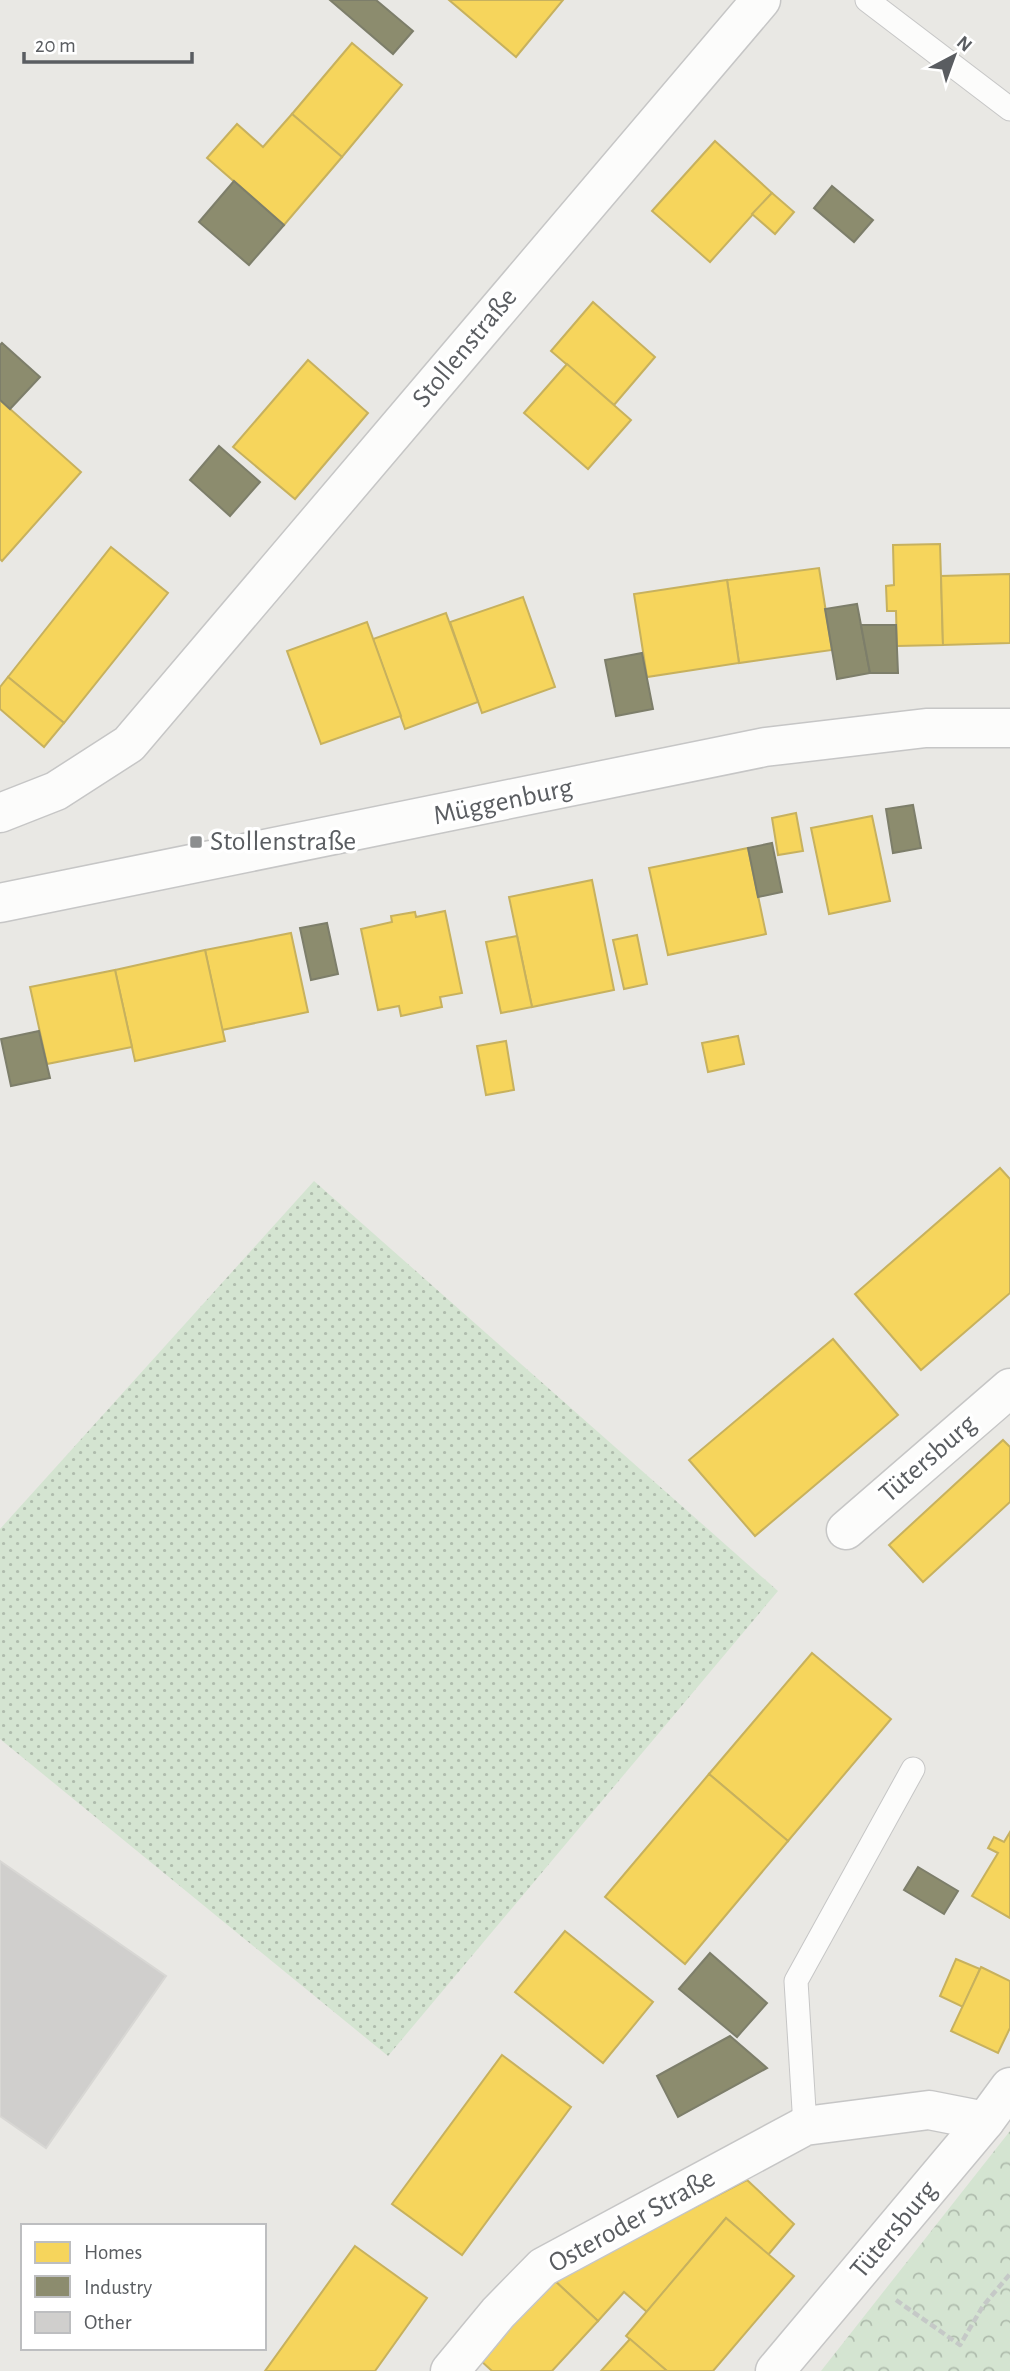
<svg xmlns="http://www.w3.org/2000/svg" width="1010" height="2371" font-family="'Alegreya Sans',sans-serif">
  <defs>
    <pattern id="grass-dots" width="8" height="8" patternUnits="userSpaceOnUse" patternTransform="scale(1.75)"><rect width="8" height="8" fill="#d4e4d1"/><path d="M2 2h.1M6 6h.1" fill="none" stroke="#afbcad" stroke-width="1.8" stroke-linecap="round"/></pattern>
    <pattern id="park-crowns" width="20" height="18" patternUnits="userSpaceOnUse" patternTransform="scale(1.75)"><rect width="20" height="18" fill="#d4e4d1"/><path d="M2 6a3 3 0 1 1 6 0M12 15a3 3 0 1 1 6 0" fill="none" stroke="#afbcad"/></pattern>
  </defs>
  <rect width="100%" height="100%" fill="#e9e8e4"/>
  <path fill="url(#grass-dots)" d="M 314,1181 L 778,1591 L 388,2056 L 0,1739 L 0,1529 Z"/>
  <path fill="url(#park-crowns)" d="M 1010,2131 L 1010,2371 L 821,2371 Z"/>
  <g fill="#f6d55c" stroke="#c7b15e" stroke-width="2">
    <path d="M 449,0 L 563,0 L 516,57 Z"/>
    <path d="M 352,43 L 402,85 L 342,157 L 292,114 Z"/>
    <path d="M 292,114 L 342,157 L 284,225 L 207,158 L 237,124 L 263,147 Z"/>
    <path d="M 715,141 L 772,193 L 710,262 L 652,211 Z"/>
    <path d="M 772,193 L 794,212 L 775,234 L 752,214 Z"/>
    <path d="M 593,302 L 655,357 L 614,405 L 551,351 Z"/>
    <path d="M 308,360 L 368,413 L 295,499 L 233,447 Z"/>
    <path d="M 567,364 L 631,420 L 588,469 L 524,413 Z"/>
    <path d="M 0,400 L 81,472 L 2,561 L 0,559 Z"/>
    <path d="M 940,544 L 943,645 L 897,646 L 896,611 L 887,611 L 886,586 L 894,585 L 893,545 Z"/>
    <path d="M 111,547 L 168,593 L 64,723 L 8,677 Z"/>
    <path d="M 819,568 L 832,650 L 739,663 L 727,580 Z"/>
    <path d="M 1010,574 L 1010,643 L 943,645 L 941,576 Z"/>
    <path d="M 727,580 L 739,663 L 647,677 L 634,594 Z"/>
    <path d="M 523,597 L 555,687 L 482,713 L 450,622 Z"/>
    <path d="M 446,613 L 478,702 L 405,729 L 373,639 Z"/>
    <path d="M 367,622 L 401,716 L 321,744 L 287,651 Z"/>
    <path d="M 8,677 L 64,723 L 44,747 L 0,709 L 0,687 Z"/>
    <path d="M 796,813 L 803,851 L 778,855 L 772,818 Z"/>
    <path d="M 872,816 L 890,901 L 829,914 L 811,828 Z"/>
    <path d="M 748,848 L 766,934 L 668,955 L 649,868 Z"/>
    <path d="M 592,880 L 614,990 L 532,1007 L 509,897 Z"/>
    <path d="M 445,911 L 462,993 L 440,997 L 442,1007 L 401,1016 L 399,1006 L 378,1010 L 361,929 L 392,922 L 391,916 L 415,912 L 416,917 Z"/>
    <path d="M 291,933 L 308,1012 L 222,1030 L 205,950 Z"/>
    <path d="M 637,935 L 647,984 L 624,989 L 613,940 Z"/>
    <path d="M 517,936 L 532,1007 L 501,1013 L 486,942 Z"/>
    <path d="M 205,950 L 225,1041 L 135,1061 L 115,970 Z"/>
    <path d="M 115,970 L 132,1047 L 47,1064 L 30,987 Z"/>
    <path d="M 738,1036 L 744,1064 L 708,1072 L 702,1043 Z"/>
    <path d="M 506,1041 L 514,1090 L 486,1095 L 477,1046 Z"/>
    <path d="M 1000,1168 L 1010,1179 L 1010,1293 L 921,1370 L 855,1294 Z"/>
    <path d="M 833,1339 L 898,1415 L 755,1536 L 689,1460 Z"/>
    <path d="M 1003,1440 L 1010,1447 L 1010,1502 L 923,1582 L 889,1545 Z"/>
    <path d="M 812,1653 L 891,1719 L 788,1841 L 709,1774 Z"/>
    <path d="M 709,1774 L 788,1841 L 685,1964 L 605,1897 Z"/>
    <path d="M 1010,1832 L 1010,1918 L 972,1896 L 998,1853 L 988,1848 L 994,1837 L 1004,1842 Z"/>
    <path d="M 565,1931 L 653,2002 L 603,2063 L 515,1992 Z"/>
    <path d="M 956,1959 L 980,1969 L 963,2007 L 940,1996 Z"/>
    <path d="M 981,1967 L 1010,1981 L 1010,2028 L 998,2053 L 951,2031 Z"/>
    <path d="M 502,2055 L 571,2107 L 462,2255 L 392,2204 Z"/>
    <path d="M 747,2180 L 794,2224 L 768,2255 L 726,2218 L 647,2312 L 624,2292 L 598,2321 L 554,2280 Z"/>
    <path d="M 726,2218 L 794,2276 L 713,2371 L 667,2371 L 626,2336 Z"/>
    <path d="M 355,2246 L 427,2298 L 375,2371 L 265,2371 Z"/>
    <path d="M 554,2280 L 598,2321 L 552,2371 L 492,2371 L 480,2360 Z"/>
    <path d="M 630,2339 L 667,2371 L 601,2371 Z"/>
  </g>
  <g fill="#8c8c6e" stroke="#7d7e6a" stroke-width="2">
    <path d="M 330,0 L 376,0 L 413,31 L 393,54 Z"/>
    <path d="M 234,181 L 284,225 L 249,265 L 199,222 Z"/>
    <path d="M 832,186 L 873,220 L 854,242 L 814,208 Z"/>
    <path d="M 2,343 L 40,377 L 10,409 L 0,400 L 0,345 Z"/>
    <path d="M 219,446 L 260,482 L 230,516 L 190,480 Z"/>
    <path d="M 857,604 L 870,673 L 837,679 L 825,609 Z"/>
    <path d="M 861,625 L 896,625 L 898,673 L 870,673 Z"/>
    <path d="M 642,653 L 653,709 L 616,716 L 605,660 Z"/>
    <path d="M 913,805 L 921,848 L 893,853 L 886,809 Z"/>
    <path d="M 772,843 L 782,892 L 758,897 L 748,848 Z"/>
    <path d="M 327,923 L 338,974 L 311,980 L 300,928 Z"/>
    <path d="M 39,1031 L 50,1078 L 11,1086 L 1,1039 Z"/>
    <path d="M 918,1867 L 958,1891 L 944,1914 L 904,1890 Z"/>
    <path d="M 710,1953 L 767,2003 L 737,2037 L 679,1989 Z"/>
    <path d="M 730,2036 L 767,2068 L 678,2117 L 657,2076 Z"/>
  </g>
  <path fill="#d0cfcd" stroke="#d8d7d4" stroke-width="2" d="M 0,1861 L 166,1976 L 46,2148 L 0,2116 Z"/>
  <g fill="none" stroke-linecap="round" stroke-linejoin="round">
    <defs>
      <g id="service">
        <path d="M 867,0 L 1010,109"/>
        <path d="M 805,2126 L 796,1981 L 913,1769"/>
      </g>
      <g id="minor">
        <path d="M 0,813 L 56,791 L 129,744 L 761,0"/>
        <path d="M 846,1530 L 1010,1388"/>
        <path d="M 450,2371 L 498,2313 L 543,2267 L 805,2126 L 929,2110 L 985,2121"/>
        <path d="M 775,2371 L 985,2121 L 1010,2087"/>
      </g>
      <path id="secondary" d="M 0,903 L 765,747 L 926,728 L 1010,728"/>
    </defs>
    <use href="#service" stroke="#c6c6c6" stroke-width="25"/>
    <use href="#minor" stroke="#c6c6c6" stroke-width="41"/>
    <use href="#secondary" stroke="#c6c6c6" stroke-width="41"/>
    <path stroke="#c5c9c7" stroke-width="4.5" stroke-dasharray="7 3.5" stroke-linecap="butt" d="M 896,2300 L 960,2345 L 983,2306 L 1010,2274"/>
    <use href="#service" stroke="#fcfcfb" stroke-width="23"/>
    <use href="#minor" stroke="#fcfcfb" stroke-width="38"/>
    <use href="#secondary" stroke="#fcfcfb" stroke-width="38"/>
  </g>
  <rect fill="#8c8e8f" stroke="#fff" stroke-width="2.5" x="189" y="835" width="14" height="14" rx="3.5"/>
  <g text-anchor="middle" dominant-baseline="central" stroke-width="7" stroke-linejoin="round" paint-order="stroke">
    <g font-size="28" fill="#5a5d61" stroke="#fff">
      <text transform="translate(465 348) rotate(-50)">Stollenstraße</text>
      <text transform="translate(503 802) rotate(-12)">Müggenburg</text>
      <text transform="translate(928 1459) rotate(-41)">Tütersburg</text>
      <text transform="translate(632 2221) rotate(-29)">Osteroder Straße</text>
      <text transform="translate(894 2230) rotate(-50)">Tütersburg</text>
    </g>
    <g font-size="28" fill="#5a5d61" stroke="#fff" text-anchor="start">
      <text x="210" y="842">Stollenstraße</text>
    </g>
  </g>
  <rect x="21" y="2224" width="245" height="126" fill="#ffffff" stroke="#bdbec0" stroke-width="2"/>
  <rect x="35" y="2242" width="35" height="21" fill="#f6d55c" stroke="#bdbec0" stroke-width="2"/>
  <text x="84" y="2259" font-size="21" fill="#5a5d61">Homes</text>
  <rect x="35" y="2276" width="35" height="21" fill="#8c8c6e" stroke="#bdbec0" stroke-width="2"/>
  <text x="84" y="2294" font-size="21" fill="#5a5d61">Industry</text>
  <rect x="35" y="2312" width="35" height="21" fill="#d0cfcd" stroke="#bdbec0" stroke-width="2"/>
  <text x="84" y="2329" font-size="21" fill="#5a5d61">Other</text>
  <g transform="translate(954 56) rotate(41)" stroke="#ffffff" stroke-width="5" paint-order="stroke">
  <path d="M0-5L12 26L0 18L-12 26Z" fill="#5a5d61"/>
  <text y="-10" font-size="19" font-weight="bold" text-anchor="middle" fill="#5a5d61">N</text>
  </g>
  <path d="M24 52v10h168v-10" fill="none" stroke="#5a5d61" stroke-width="3.5"/>
  <text x="35" y="52" font-size="21" fill="#5a5d61" stroke="#ffffff" stroke-width="5" paint-order="stroke">20 m</text>
</svg>
